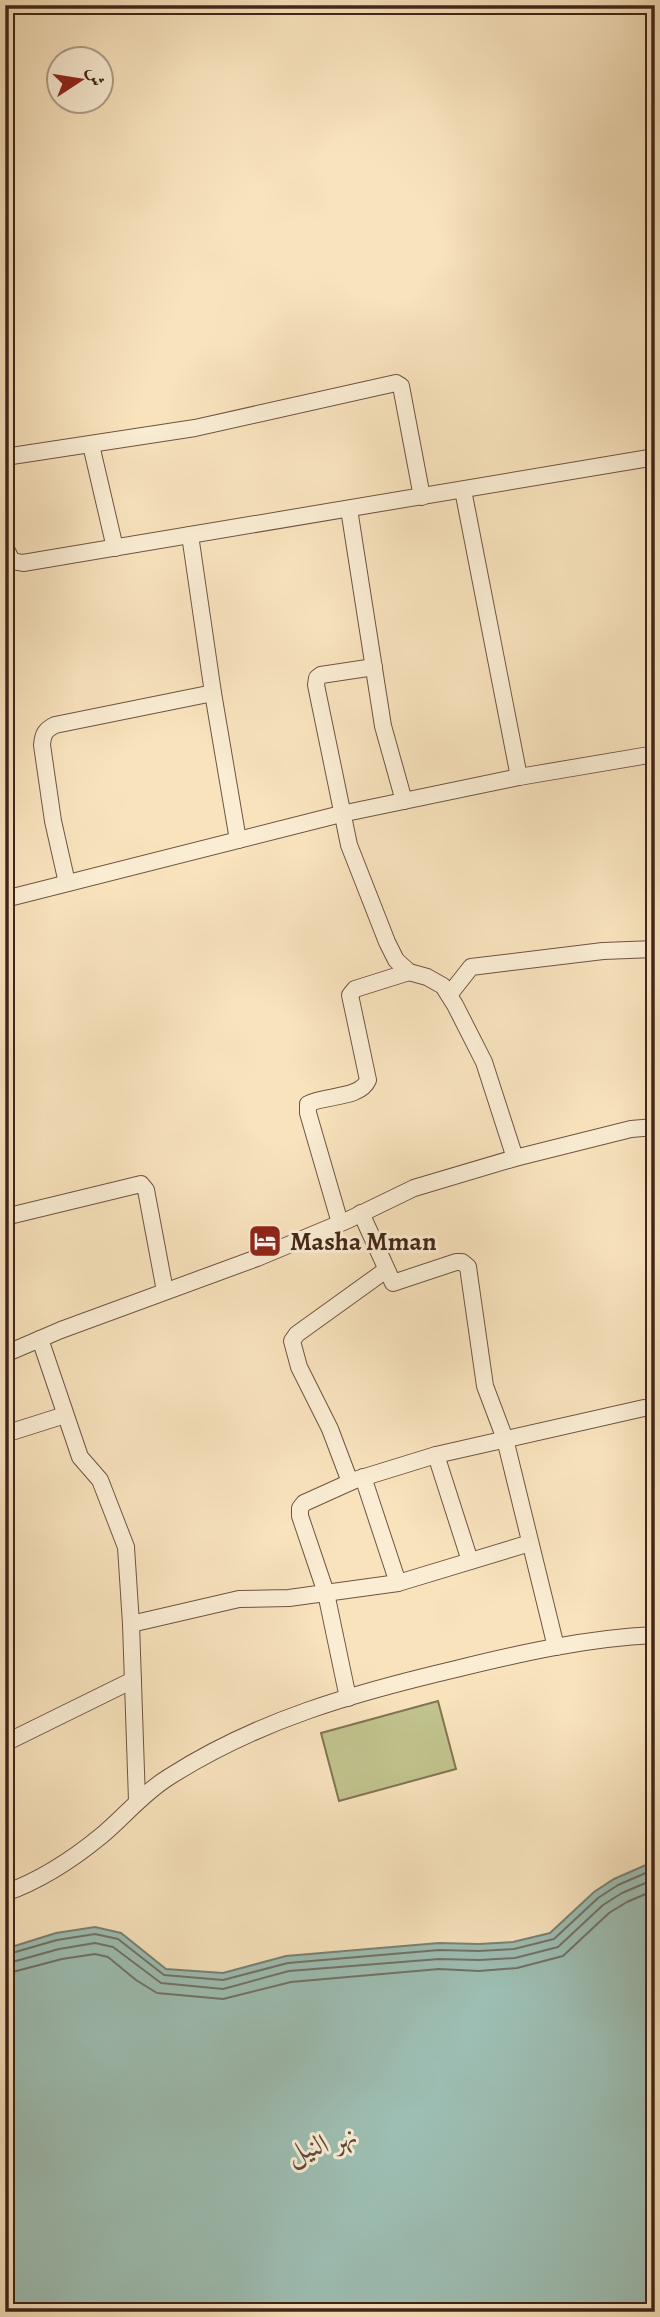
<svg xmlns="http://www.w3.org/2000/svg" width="660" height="2317" font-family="Alegreya,Amiri,serif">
  <rect width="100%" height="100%" fill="#f8e3bd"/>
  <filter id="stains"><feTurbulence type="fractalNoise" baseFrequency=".00286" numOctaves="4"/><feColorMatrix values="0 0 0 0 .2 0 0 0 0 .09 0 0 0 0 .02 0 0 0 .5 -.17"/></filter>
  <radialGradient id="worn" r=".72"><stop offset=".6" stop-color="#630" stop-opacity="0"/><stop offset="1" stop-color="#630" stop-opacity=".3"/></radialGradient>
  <path fill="#c1c38e" stroke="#827453" stroke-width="2" d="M 438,1701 L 456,1769 L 339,1801 L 321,1733 Z"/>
  <path fill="#9dbeb3" stroke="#798175" stroke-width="2" d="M 655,1861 L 655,2312 L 5,2312 L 5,1949 L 56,1933 L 95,1927 L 121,1933 L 166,1969 L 223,1973 L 286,1956 L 439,1943 L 479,1944 L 513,1942 L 550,1933 L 594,1892 L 614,1879 Z"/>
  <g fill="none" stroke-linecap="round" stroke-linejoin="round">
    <g stroke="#707266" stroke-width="2">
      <path d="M 5,1955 L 57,1940 L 95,1934 L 118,1939 L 164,1975 L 223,1980 L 288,1963 L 439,1950 L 479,1951 L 514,1949 L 554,1939 L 598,1898 L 618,1885 L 655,1869"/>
      <path d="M 5,1964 L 59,1949 L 95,1943 L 113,1947 L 161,1983 L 223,1989 L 289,1971 L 439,1959 L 479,1960 L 515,1958 L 558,1947 L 603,1905 L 622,1893 L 655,1879"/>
      <path d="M 5,1974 L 62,1959 L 95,1954 L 108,1957 L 136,1980 L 157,1993 L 223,1999 L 291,1982 L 439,1969 L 479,1971 L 517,1968 L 563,1956 L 609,1913 L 627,1902 L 655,1890"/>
    </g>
    <defs>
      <g id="street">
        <path d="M 91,445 L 115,548"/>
        <path d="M 5,457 L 195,428 L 396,383 L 401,386 L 422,497"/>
        <path d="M 463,490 L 519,777"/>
        <path d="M 349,509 L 383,726 L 404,801"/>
        <path d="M 190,535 L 213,693 L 238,840"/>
        <path d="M 5,547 L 12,561 L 23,563 L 655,457"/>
        <path d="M 374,667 L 321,675 L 317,678 L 316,685 L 349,845 L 387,942 L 396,960 L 409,972 L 427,977 L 443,986 L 455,1005 L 484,1062 L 515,1158"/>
        <path d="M 67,883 L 53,821 L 42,745 C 43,734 45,730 55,725 L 213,693"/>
        <path d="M 5,899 L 341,814 L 519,777 L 655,754"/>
        <path d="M 449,995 L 471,967 L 603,951 L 655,949"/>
        <path d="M 361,1213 L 393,1283 L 456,1262 L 462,1262 L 468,1267 L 485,1386 L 505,1439 L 556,1647"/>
        <path d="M 5,1217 L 141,1184 L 146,1190 L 165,1291"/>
        <path d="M 340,1223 L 308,1113 L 308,1104 C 324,1095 360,1099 368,1080 L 350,995 L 355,989 L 409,972"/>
        <path d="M 40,1339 L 80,1457 L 100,1480 L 126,1547 L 131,1624 L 137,1801"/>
        <path d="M 5,1354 L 61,1330 L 257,1258 L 348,1220 L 414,1188 L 515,1158 L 631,1129 L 655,1127"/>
        <path d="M 5,1434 L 65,1415"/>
        <path d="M 436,1455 L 470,1561"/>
        <path d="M 363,1477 L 398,1583"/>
        <path d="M 350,1482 L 330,1429 L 299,1367 L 292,1341 L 297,1334 L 386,1270"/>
        <path d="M 131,1624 L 239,1599 L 289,1598 L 398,1583 L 530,1543"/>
        <path d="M 348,1698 L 326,1593 L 300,1516 L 300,1508 L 304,1503 L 355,1480 L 436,1455 L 644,1408"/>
        <path d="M 5,1743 L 133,1680"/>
        <path d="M 5,1893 C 39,1881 73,1859 101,1836 C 124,1817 143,1793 169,1777 C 258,1720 354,1693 456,1669 C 521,1653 587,1638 655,1635"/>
      </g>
    </defs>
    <use href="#street" stroke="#705441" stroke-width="18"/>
    <use href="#street" stroke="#faedd4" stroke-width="16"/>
  </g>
  <defs>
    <symbol id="hotel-square" viewBox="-11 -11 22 22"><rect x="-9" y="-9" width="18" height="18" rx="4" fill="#8f2418" stroke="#faedd4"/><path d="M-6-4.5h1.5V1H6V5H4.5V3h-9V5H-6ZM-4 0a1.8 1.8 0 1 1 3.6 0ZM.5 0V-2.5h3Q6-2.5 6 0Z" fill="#fff"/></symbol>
  </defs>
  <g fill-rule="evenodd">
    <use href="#hotel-square" x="246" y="1222" width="38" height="38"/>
  </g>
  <g text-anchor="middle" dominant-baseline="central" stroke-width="6" stroke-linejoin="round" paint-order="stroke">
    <g font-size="26" font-weight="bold" fill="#422518" stroke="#faedd4" text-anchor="start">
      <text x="290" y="1241">Masha Mman</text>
    </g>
    <g font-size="28" font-style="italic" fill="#594b3f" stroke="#faedd4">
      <text transform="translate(322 2144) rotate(-16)">نهر النيل</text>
    </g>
  </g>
  <rect width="660" height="2317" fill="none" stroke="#f8e3bd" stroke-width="28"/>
  <rect x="7" y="7" width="646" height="2303" fill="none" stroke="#422518" stroke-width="3.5"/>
  <rect x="14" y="14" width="632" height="2289" fill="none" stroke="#422518" stroke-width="2"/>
  <g transform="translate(80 80) rotate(78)"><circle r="33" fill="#faedd4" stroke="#b09d89" stroke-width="2"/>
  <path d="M0-5L12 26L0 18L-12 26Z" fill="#8f2418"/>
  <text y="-10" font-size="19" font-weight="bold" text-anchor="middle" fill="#422518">ش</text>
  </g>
  <rect width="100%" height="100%" filter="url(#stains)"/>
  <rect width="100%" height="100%" fill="url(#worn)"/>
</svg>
